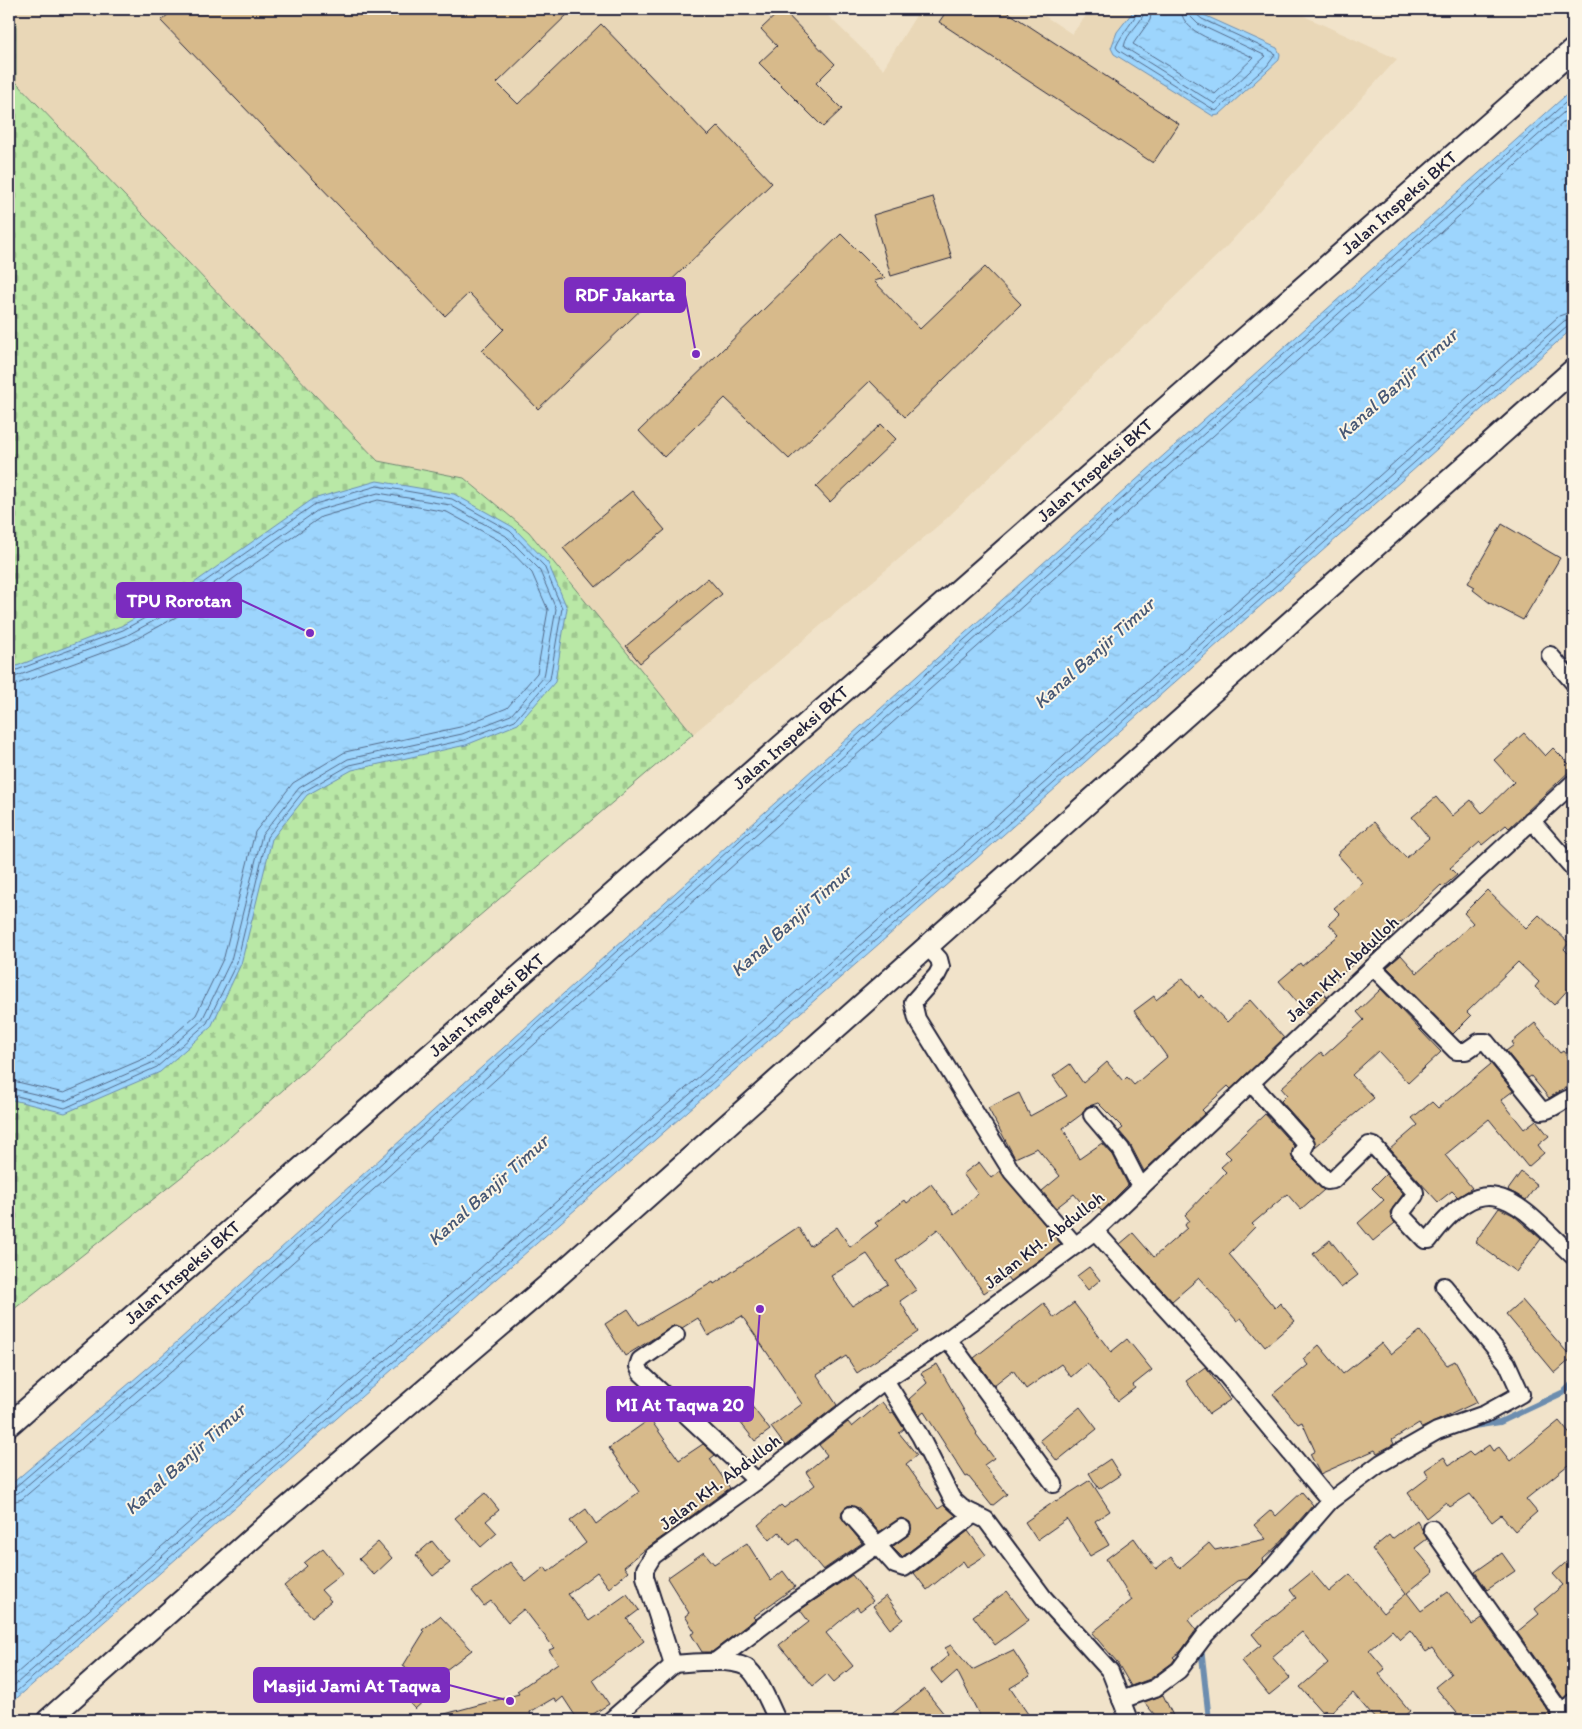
<svg xmlns="http://www.w3.org/2000/svg" width="1582" height="1729" font-family="Itim,sans-serif">
  <defs>
    <pattern id="cemetery-stones" width="16" height="16" patternUnits="userSpaceOnUse" patternTransform="scale(1.25)"><rect width="16" height="16" fill="#b9e8a6"/><path d="M2 7V4a2 2 0 0 1 4 0v3zM10 15v-3a2 2 0 0 1 4 0v3z" fill="#9fc790"/></pattern>
    <pattern id="water-ripples" width="26" height="14" patternUnits="userSpaceOnUse" patternTransform="scale(1.25)"><rect width="26" height="14" fill="#9dd5fd"/><path d="M2 4q2-2 4 0t4 0M15 11q2-2 4 0t4 0" fill="none" stroke="#87b7da"/></pattern>
  </defs>
  <rect width="100%" height="100%" fill="#f1e3ca"/>
  <filter id="ink" filterUnits="userSpaceOnUse"><feTurbulence type="fractalNoise" baseFrequency=".02" numOctaves="2"/><feDisplacementMap in="SourceGraphic" scale="10" xChannelSelector="R" yChannelSelector="G"/><feConvolveMatrix kernelMatrix="1 2 1 2 8 2 1 2 1" color-interpolation-filters="sRGB"/></filter>
  <g filter="url(#ink)">
    <path fill="#e9d7b7" d="M 9,9 L 821,9 L 883,69 L 920,9 L 1034,9 L 1072,34 L 1091,9 L 1289,9 L 1397,59 L 1226,247 L 947,518 L 693,734 L 529,532 L 464,478 L 378,461 L 16,82 L 16,23 L 9,14 Z"/>
    <path fill="url(#cemetery-stones)" stroke="#6e8570" d="M 9,14 L 16,23 L 16,82 L 378,461 L 464,478 L 529,532 L 693,734 L 478,917 L 213,1152 L 9,1313 Z"/>
    <g fill="url(#water-ripples)" stroke="#6c8daf">
      <path d="M 1135,9 L 1198,9 L 1204,15 L 1277,48 L 1280,54 L 1279,60 L 1219,115 L 1213,116 L 1114,54 L 1111,48 L 1117,32 Z"/>
      <path d="M 1573,89 L 1573,328 L 976,859 L 9,1705 L 9,1486 L 158,1359 L 746,829 Z"/>
      <path d="M 377,481 L 454,494 L 513,527 L 548,563 L 567,608 L 555,682 L 518,724 L 466,745 L 352,770 L 307,795 L 272,839 L 241,964 L 211,1027 L 160,1072 L 65,1113 L 9,1099 L 9,669 L 121,626 L 177,595 L 313,499 Z"/>
    </g>
    <g fill="none" stroke-linecap="round" stroke-linejoin="round">
      <g stroke="#536a89" stroke-width="1">
        <path d="M 1138,9 C 1137,18 1121,34 1116,47 L 1118,50 L 1216,111 L 1267,66 L 1275,55 L 1273,52 L 1202,19 L 1196,14 L 1195,9"/>
        <path d="M 1145,9 C 1143,24 1126,32 1124,47 L 1215,104 L 1266,56 L 1198,24 L 1190,16 L 1189,9"/>
        <path d="M 1152,9 L 1150,20 L 1133,44 L 1215,94 L 1253,58 C 1233,44 1182,38 1181,9"/>
        <path d="M 9,673 L 123,630 L 180,599 L 315,504 L 377,486 L 452,499 L 510,531 L 544,566 L 562,608 L 550,679 L 515,720 L 464,740 L 350,765 L 303,792 L 267,837 L 237,962 L 207,1023 L 157,1067 L 65,1108 L 9,1094"/>
        <path d="M 9,679 L 126,636 L 183,605 L 318,510 L 378,493 L 450,505 L 506,536 L 539,569 L 556,609 L 544,677 L 511,715 L 462,734 L 348,759 L 299,788 L 262,835 L 231,960 L 202,1020 L 154,1062 L 65,1101 L 9,1088"/>
        <path d="M 9,687 L 129,643 L 187,611 L 321,517 L 378,500 L 447,512 L 502,542 L 532,573 L 548,610 L 537,673 L 507,708 L 460,727 L 345,752 L 293,783 L 255,832 L 224,957 L 196,1015 L 150,1056 L 64,1093 L 9,1080"/>
        <path d="M 9,1490 L 14,1488 L 161,1362 L 749,832 L 1573,96"/>
        <path d="M 9,1496 L 18,1493 L 165,1367 L 753,837 L 1573,104"/>
        <path d="M 9,1503 L 22,1499 L 171,1372 L 758,843 L 1573,114"/>
        <path d="M 9,1680 L 964,845 L 1559,316 L 1573,311"/>
        <path d="M 9,1690 L 969,850 L 1564,321 L 1573,318"/>
        <path d="M 9,1698 L 973,855 L 1568,326 L 1573,324"/>
      </g>
      <g stroke="#6c8daf" stroke-width="6">
        <path d="M 1467,1427 L 1500,1422 L 1564,1392 L 1573,1383"/>
        <path d="M 1281,1569 L 1316,1529"/>
        <path d="M 1201,1647 L 1209,1720"/>
      </g>
    </g>
    <g fill="#d7ba8b" stroke="#22223b" fill-rule="evenodd">
      <path d="M 174,9 L 573,9 L 497,83 L 518,104 L 601,24 L 708,136 L 718,126 L 772,183 L 538,409 L 482,351 L 504,329 L 469,293 L 445,316 L 161,21 Z"/>
      <path d="M 782,9 L 835,64 L 816,83 L 842,109 L 823,127 L 759,63 L 777,46 L 761,29 Z"/>
      <path d="M 948,9 L 1003,9 L 1179,124 L 1153,163 L 939,22 Z"/>
      <path d="M 933,197 L 952,258 L 891,276 L 873,215 Z"/>
      <path d="M 841,234 L 885,278 L 874,281 L 920,329 L 985,267 L 1021,304 L 905,417 L 870,381 L 789,459 L 725,398 L 664,457 L 639,431 Z"/>
      <path d="M 881,424 L 896,439 L 830,502 L 816,487 Z"/>
      <path d="M 632,491 L 665,530 L 596,587 L 563,548 Z"/>
      <path d="M 1502,524 L 1560,558 L 1523,620 L 1490,603 L 1473,590 L 1475,587 L 1468,583 Z"/>
      <path d="M 708,578 L 722,594 L 640,663 L 626,646 Z"/>
      <path d="M 1524,733 L 1545,756 L 1553,748 L 1573,768 L 1509,828 L 1506,825 L 1482,845 L 1480,842 L 1450,868 L 1457,875 L 1443,887 L 1441,885 L 1397,926 L 1398,928 L 1373,953 L 1370,949 L 1323,991 L 1327,997 L 1308,1015 L 1279,981 L 1300,963 L 1302,966 L 1339,935 L 1329,924 L 1340,914 L 1334,908 L 1363,883 L 1337,854 L 1374,822 L 1406,858 L 1429,838 L 1412,817 L 1436,797 L 1452,816 L 1471,800 L 1482,813 L 1514,782 L 1494,760 Z"/>
      <path d="M 1487,890 L 1526,928 L 1539,915 L 1569,943 L 1564,949 L 1573,958 L 1573,984 L 1554,1005 L 1535,987 L 1539,982 L 1518,962 L 1467,1012 L 1471,1016 L 1453,1034 L 1387,967 L 1401,955 L 1417,973 L 1473,923 L 1464,913 Z"/>
      <path d="M 1183,978 L 1199,998 L 1201,995 L 1227,1022 L 1250,1000 L 1284,1038 L 1231,1089 L 1228,1086 L 1202,1110 L 1205,1113 L 1144,1171 L 1130,1144 L 1119,1131 L 1123,1128 L 1098,1103 L 1086,1107 L 1082,1114 L 1063,1128 L 1079,1159 L 1102,1143 L 1113,1155 L 1128,1185 L 1102,1211 L 1098,1207 L 1090,1213 L 1074,1194 L 1056,1208 L 1042,1191 L 1060,1176 L 1037,1148 L 1015,1158 L 988,1108 L 1019,1093 L 1030,1116 L 1067,1096 L 1053,1076 L 1070,1064 L 1083,1083 L 1107,1062 L 1123,1081 L 1127,1077 L 1134,1085 L 1167,1057 L 1134,1011 L 1154,996 L 1156,1000 Z"/>
      <path d="M 1381,989 L 1441,1052 L 1408,1083 L 1378,1051 L 1352,1075 L 1374,1098 L 1315,1147 L 1313,1137 L 1281,1101 L 1287,1095 L 1281,1088 L 1321,1052 L 1324,1056 L 1364,1020 L 1357,1012 Z"/>
      <path d="M 1535,1023 L 1560,1053 L 1563,1051 L 1573,1063 L 1573,1083 L 1549,1098 L 1531,1076 L 1528,1078 L 1506,1051 L 1514,1045 L 1512,1042 Z"/>
      <path d="M 1491,1064 L 1513,1091 L 1501,1100 L 1524,1129 L 1536,1120 L 1549,1136 L 1538,1145 L 1544,1153 L 1528,1167 L 1489,1119 L 1445,1155 L 1472,1188 L 1458,1197 L 1452,1191 L 1438,1202 L 1390,1149 L 1418,1125 L 1412,1118 L 1432,1102 L 1438,1108 Z"/>
      <path d="M 1265,1114 L 1294,1146 L 1291,1155 L 1294,1161 L 1324,1190 L 1301,1210 L 1287,1194 L 1252,1224 L 1255,1227 L 1229,1254 L 1275,1308 L 1280,1303 L 1295,1321 L 1265,1347 L 1241,1318 L 1237,1321 L 1199,1278 L 1172,1301 L 1120,1244 L 1133,1233 L 1154,1257 L 1187,1228 L 1185,1225 L 1189,1220 L 1185,1215 L 1226,1172 L 1221,1167 L 1231,1158 L 1225,1152 Z"/>
      <path d="M 979,1162 L 991,1178 L 1000,1171 L 1061,1244 L 1010,1281 L 1007,1277 L 984,1293 L 938,1229 L 896,1261 L 916,1290 L 900,1301 L 918,1332 L 857,1373 L 846,1356 L 817,1375 L 837,1405 L 785,1446 L 771,1427 L 802,1404 L 742,1316 L 708,1336 L 698,1318 L 682,1328 L 675,1325 L 625,1356 L 605,1324 L 628,1309 L 639,1325 L 713,1282 L 714,1284 L 798,1227 L 810,1246 L 837,1227 L 850,1247 L 878,1226 L 875,1223 L 905,1200 L 907,1203 L 931,1184 L 954,1214 L 978,1194 L 963,1174 ZM 867,1254 L 888,1284 L 852,1306 L 831,1276 Z"/>
      <path d="M 1521,1172 L 1537,1185 L 1526,1200 L 1508,1190 Z"/>
      <path d="M 1386,1174 L 1403,1194 L 1390,1212 L 1391,1217 L 1395,1223 L 1373,1241 L 1358,1223 L 1384,1200 L 1372,1188 Z"/>
      <path d="M 1499,1208 L 1513,1215 L 1541,1239 L 1516,1272 L 1475,1242 Z"/>
      <path d="M 1330,1240 L 1358,1275 L 1341,1288 L 1313,1254 Z"/>
      <path d="M 1089,1267 L 1100,1280 L 1088,1290 L 1077,1276 Z"/>
      <path d="M 1522,1300 L 1572,1358 L 1555,1373 L 1506,1314 Z"/>
      <path d="M 1044,1303 L 1054,1318 L 1074,1303 L 1111,1352 L 1127,1339 L 1152,1370 L 1133,1385 L 1135,1388 L 1118,1401 L 1087,1363 L 1071,1377 L 1061,1364 L 1026,1389 L 1013,1370 L 994,1385 L 974,1358 Z"/>
      <path d="M 1420,1331 L 1447,1365 L 1455,1361 L 1477,1402 L 1422,1428 L 1419,1423 L 1392,1440 L 1394,1444 L 1381,1451 L 1377,1453 L 1375,1450 L 1320,1474 L 1310,1454 L 1315,1451 L 1302,1422 L 1298,1424 L 1273,1394 L 1308,1365 L 1303,1359 L 1319,1345 L 1343,1374 L 1382,1343 L 1391,1354 Z"/>
      <path d="M 937,1364 L 977,1433 L 976,1434 L 994,1458 L 984,1465 L 1007,1494 L 992,1506 L 968,1476 L 966,1477 L 924,1412 L 919,1416 L 909,1399 L 927,1383 L 921,1373 Z"/>
      <path d="M 1205,1367 L 1230,1400 L 1209,1414 L 1186,1381 Z"/>
      <path d="M 747,1400 L 770,1430 L 755,1441 L 732,1412 Z"/>
      <path d="M 882,1402 L 891,1413 L 893,1412 L 904,1429 L 899,1433 L 917,1455 L 906,1464 L 938,1509 L 944,1505 L 956,1516 L 902,1557 L 892,1547 L 911,1533 L 910,1522 L 901,1518 L 879,1532 L 859,1508 L 849,1505 L 842,1511 L 841,1517 L 862,1543 L 823,1570 L 797,1539 L 790,1545 L 779,1532 L 770,1540 L 758,1525 L 781,1505 L 784,1508 L 815,1485 L 806,1472 L 827,1455 L 819,1445 L 848,1422 L 852,1427 Z"/>
      <path d="M 1080,1407 L 1097,1429 L 1057,1461 L 1040,1440 Z"/>
      <path d="M 650,1419 L 679,1460 L 703,1444 L 715,1455 L 710,1459 L 730,1488 L 647,1548 L 624,1567 L 628,1572 L 609,1588 L 597,1572 L 568,1594 L 589,1621 L 627,1594 L 639,1610 L 627,1619 L 644,1641 L 593,1680 L 609,1704 L 584,1720 L 578,1720 L 563,1697 L 557,1702 L 554,1698 L 530,1712 L 532,1720 L 442,1720 L 441,1715 L 519,1694 L 517,1691 L 558,1663 L 549,1650 L 554,1648 L 524,1609 L 508,1622 L 491,1601 L 484,1606 L 472,1591 L 510,1562 L 526,1582 L 545,1567 L 548,1572 L 586,1543 L 570,1521 L 586,1509 L 596,1524 L 639,1492 L 609,1448 Z"/>
      <path d="M 1559,1421 L 1573,1438 L 1573,1461 L 1526,1499 L 1537,1512 L 1515,1531 L 1501,1515 L 1492,1522 L 1470,1494 L 1450,1507 L 1446,1502 L 1426,1518 L 1408,1493 L 1429,1477 L 1425,1470 L 1444,1457 L 1449,1465 L 1469,1452 L 1473,1456 L 1489,1445 L 1493,1451 L 1499,1447 L 1510,1461 Z"/>
      <path d="M 1110,1459 L 1120,1475 L 1099,1489 L 1089,1473 Z"/>
      <path d="M 1090,1480 L 1110,1511 L 1095,1521 L 1109,1545 L 1090,1556 L 1067,1519 L 1037,1540 L 1025,1522 L 1055,1501 L 1056,1502 Z"/>
      <path d="M 1302,1492 L 1313,1505 L 1277,1546 L 1263,1559 L 1264,1562 L 1247,1579 L 1238,1581 L 1188,1620 L 1196,1630 L 1181,1651 L 1173,1657 L 1175,1659 L 1172,1663 L 1150,1679 L 1131,1686 L 1117,1662 L 1092,1633 L 1132,1600 L 1106,1559 L 1134,1538 L 1156,1569 L 1171,1557 L 1180,1568 L 1209,1543 L 1215,1550 L 1266,1539 L 1254,1525 L 1271,1510 L 1276,1516 Z"/>
      <path d="M 485,1493 L 499,1510 L 486,1521 L 497,1533 L 481,1547 L 455,1518 Z"/>
      <path d="M 1417,1520 L 1427,1539 L 1415,1548 L 1434,1571 L 1407,1593 L 1421,1611 L 1448,1592 L 1472,1625 L 1482,1618 L 1551,1715 L 1548,1720 L 1463,1720 L 1435,1687 L 1451,1674 L 1432,1648 L 1426,1652 L 1410,1630 L 1400,1639 L 1392,1630 L 1369,1650 L 1385,1669 L 1379,1674 L 1410,1711 L 1399,1720 L 1376,1720 L 1353,1693 L 1332,1711 L 1321,1711 L 1300,1687 L 1328,1663 L 1302,1632 L 1272,1657 L 1290,1678 L 1269,1695 L 1241,1661 L 1261,1645 L 1252,1634 L 1296,1598 L 1290,1590 L 1312,1572 L 1329,1592 L 1350,1574 L 1383,1613 L 1406,1594 L 1372,1549 L 1389,1535 L 1392,1539 Z"/>
      <path d="M 968,1531 L 986,1555 L 967,1567 L 963,1561 L 927,1590 L 914,1573 Z"/>
      <path d="M 432,1541 L 450,1563 L 433,1576 L 416,1555 Z"/>
      <path d="M 378,1542 L 392,1558 L 374,1575 L 359,1559 Z"/>
      <path d="M 747,1543 L 771,1581 L 783,1571 L 795,1587 L 753,1617 L 755,1619 L 712,1652 L 702,1652 L 691,1634 L 695,1632 L 685,1616 L 689,1613 L 667,1578 L 704,1552 L 714,1564 Z"/>
      <path d="M 323,1548 L 343,1573 L 321,1590 L 331,1601 L 312,1617 L 284,1586 L 307,1566 L 304,1563 Z"/>
      <path d="M 1502,1553 L 1515,1571 L 1487,1590 L 1475,1572 Z"/>
      <path d="M 1573,1556 L 1573,1692 L 1563,1698 L 1517,1632 L 1539,1614 L 1535,1609 L 1563,1585 L 1553,1574 Z"/>
      <path d="M 852,1575 L 873,1601 L 860,1611 L 857,1607 L 826,1633 L 853,1666 L 834,1682 L 827,1674 L 813,1686 L 779,1645 L 809,1622 L 800,1610 Z"/>
      <path d="M 1007,1591 L 1029,1620 L 995,1645 L 973,1616 Z"/>
      <path d="M 886,1596 L 903,1619 L 890,1629 L 873,1606 Z"/>
      <path d="M 440,1616 L 472,1650 L 429,1683 L 403,1666 L 424,1632 L 422,1630 Z"/>
      <path d="M 951,1645 L 972,1670 L 1013,1650 L 1030,1676 L 1010,1688 L 1028,1714 L 1020,1720 L 982,1720 L 957,1671 L 942,1684 L 931,1670 L 949,1655 L 945,1648 Z"/>
      <path d="M 414,1682 L 426,1699 L 415,1709 L 401,1694 Z"/>
      <path d="M 924,1689 L 949,1720 L 884,1720 Z"/>
      <path d="M 1163,1695 L 1175,1720 L 1159,1720 L 1144,1702 Z"/>
    </g>
    <g fill="none" stroke-linecap="round" stroke-linejoin="round">
      <defs>
        <g id="minor">
          <path d="M 1550,655 L 1573,682"/>
          <path d="M 1531,820 L 1573,868"/>
          <path d="M 927,946 L 939,959 L 941,967 L 937,975 L 913,1002 L 917,1019 L 1012,1172 L 1074,1244"/>
          <path d="M 1373,967 L 1456,1051 L 1466,1051 L 1479,1042 L 1486,1042 L 1542,1111 C 1554,1110 1562,1099 1573,1097"/>
          <path d="M 1251,1083 L 1306,1144 L 1301,1154 L 1327,1181 L 1333,1180 L 1369,1145 L 1374,1146 L 1415,1192 L 1415,1195 L 1400,1214 L 1425,1240 L 1429,1240 C 1488,1160 1518,1204 1573,1256"/>
          <path d="M 1092,1115 L 1121,1149 L 1141,1188"/>
          <path d="M 1095,1231 L 1225,1374 L 1330,1501"/>
          <path d="M 676,1335 L 640,1360 L 638,1366 L 641,1373 L 757,1481"/>
          <path d="M 948,1339 L 1054,1484"/>
          <path d="M 885,1380 L 920,1436 L 952,1499 L 962,1508 L 986,1520 L 1044,1598 L 1110,1671 L 1129,1720"/>
          <path d="M 851,1515 L 895,1565 L 904,1568 L 974,1514"/>
          <path d="M 1432,1529 L 1563,1715"/>
          <path d="M 715,1662 L 789,1606 L 902,1528"/>
          <path d="M 672,1664 C 691,1663 729,1658 746,1667 C 758,1674 771,1707 777,1720"/>
          <path d="M 1121,1700 L 1155,1688 L 1179,1670 L 1206,1634 L 1271,1569 L 1330,1501 L 1381,1463 L 1437,1431 L 1485,1414 L 1521,1394 L 1507,1363 L 1444,1286"/>
          <path d="M 611,1720 L 672,1666 L 671,1658 L 645,1577 L 645,1569 L 653,1556 L 757,1481 L 885,1380 L 948,1339 L 1095,1231 L 1373,967 L 1573,783"/>
          <path d="M 1326,1720 L 1327,1720"/>
          <path d="M 1559,1720 L 1573,1702"/>
        </g>
        <g id="tertiary">
          <path id="s1" d="M 9,1425 L 1573,50"/>
          <path d="M 48,1720 L 274,1519 L 548,1285 L 1573,370"/>
        </g>
      </defs>
      <use href="#minor" stroke="#22223b" stroke-width="20"/>
      <use href="#tertiary" stroke="#22223b" stroke-width="25"/>
      <use href="#minor" stroke="#fcf5e5" stroke-width="16"/>
      <use href="#tertiary" stroke="#fcf5e5" stroke-width="21"/>
    </g>
  </g>
  <g text-anchor="middle" dominant-baseline="central" stroke-width="4" stroke-linejoin="round" paint-order="stroke">
    <g font-size="18" fill="#22223b" stroke="#fcf5e5">
      <text stroke="none"><textPath href="#s1" startOffset="1851">Jalan Inspeksi BKT</textPath></text>
      <text stroke="none"><textPath href="#s1" startOffset="1446">Jalan Inspeksi BKT</textPath></text>
      <text stroke="none"><textPath href="#s1" startOffset="1041">Jalan Inspeksi BKT</textPath></text>
      <text transform="translate(1342 969) rotate(-43)">Jalan KH. Abdulloh</text>
      <text stroke="none"><textPath href="#s1" startOffset="636">Jalan Inspeksi BKT</textPath></text>
      <text transform="translate(1044 1240) rotate(-38)">Jalan KH. Abdulloh</text>
      <text stroke="none"><textPath href="#s1" startOffset="231">Jalan Inspeksi BKT</textPath></text>
      <text transform="translate(720 1482) rotate(-37)">Jalan KH. Abdulloh</text>
    </g>
    <g font-size="19" font-style="italic" fill="#475875" stroke="#fcf5e5">
      <text transform="translate(1397 384) rotate(-42)">Kanal Banjir Timur</text>
      <text transform="translate(1094 653) rotate(-42)">Kanal Banjir Timur</text>
      <text transform="translate(791 921) rotate(-42)">Kanal Banjir Timur</text>
      <text transform="translate(488 1190) rotate(-42)">Kanal Banjir Timur</text>
      <text transform="translate(185 1459) rotate(-42)">Kanal Banjir Timur</text>
    </g>
  </g>
  <path fill="none" stroke="#7b2cbf" stroke-width="2" d="M696 354L685 295M310 633L241 600M760 1309L753 1404M510 1701L449 1685"/>
  <g fill="#7b2cbf" stroke="#fcf5e5" stroke-width="2">
    <circle cx="696" cy="354" r="5"/>
    <circle cx="310" cy="633" r="5"/>
    <circle cx="760" cy="1309" r="5"/>
    <circle cx="510" cy="1701" r="5"/>
  </g>
  <g fill="#7b2cbf" stroke="#7b2cbf" stroke-width="2">
    <rect x="565" y="278" width="120" height="34" rx="5"/>
    <rect x="117" y="583" width="124" height="34" rx="5"/>
    <rect x="607" y="1387" width="146" height="34" rx="5"/>
    <rect x="254" y="1668" width="195" height="34" rx="5"/>
  </g>
  <g font-size="19" text-anchor="middle" font-weight="bold" fill="#fff">
    <text x="625" y="301">RDF Jakarta</text>
    <text x="179" y="607">TPU Rorotan</text>
    <text x="680" y="1411">MI At Taqwa 20</text>
    <text x="352" y="1692">Masjid Jami At Taqwa</text>
  </g>
  <rect width="1582" height="1729" fill="none" stroke="#fcf5e5" stroke-width="30"/>
  <rect x="15" y="15" width="1552" height="1699" fill="none" stroke="#22223b" stroke-width="2" filter="url(#ink)"/>
</svg>
